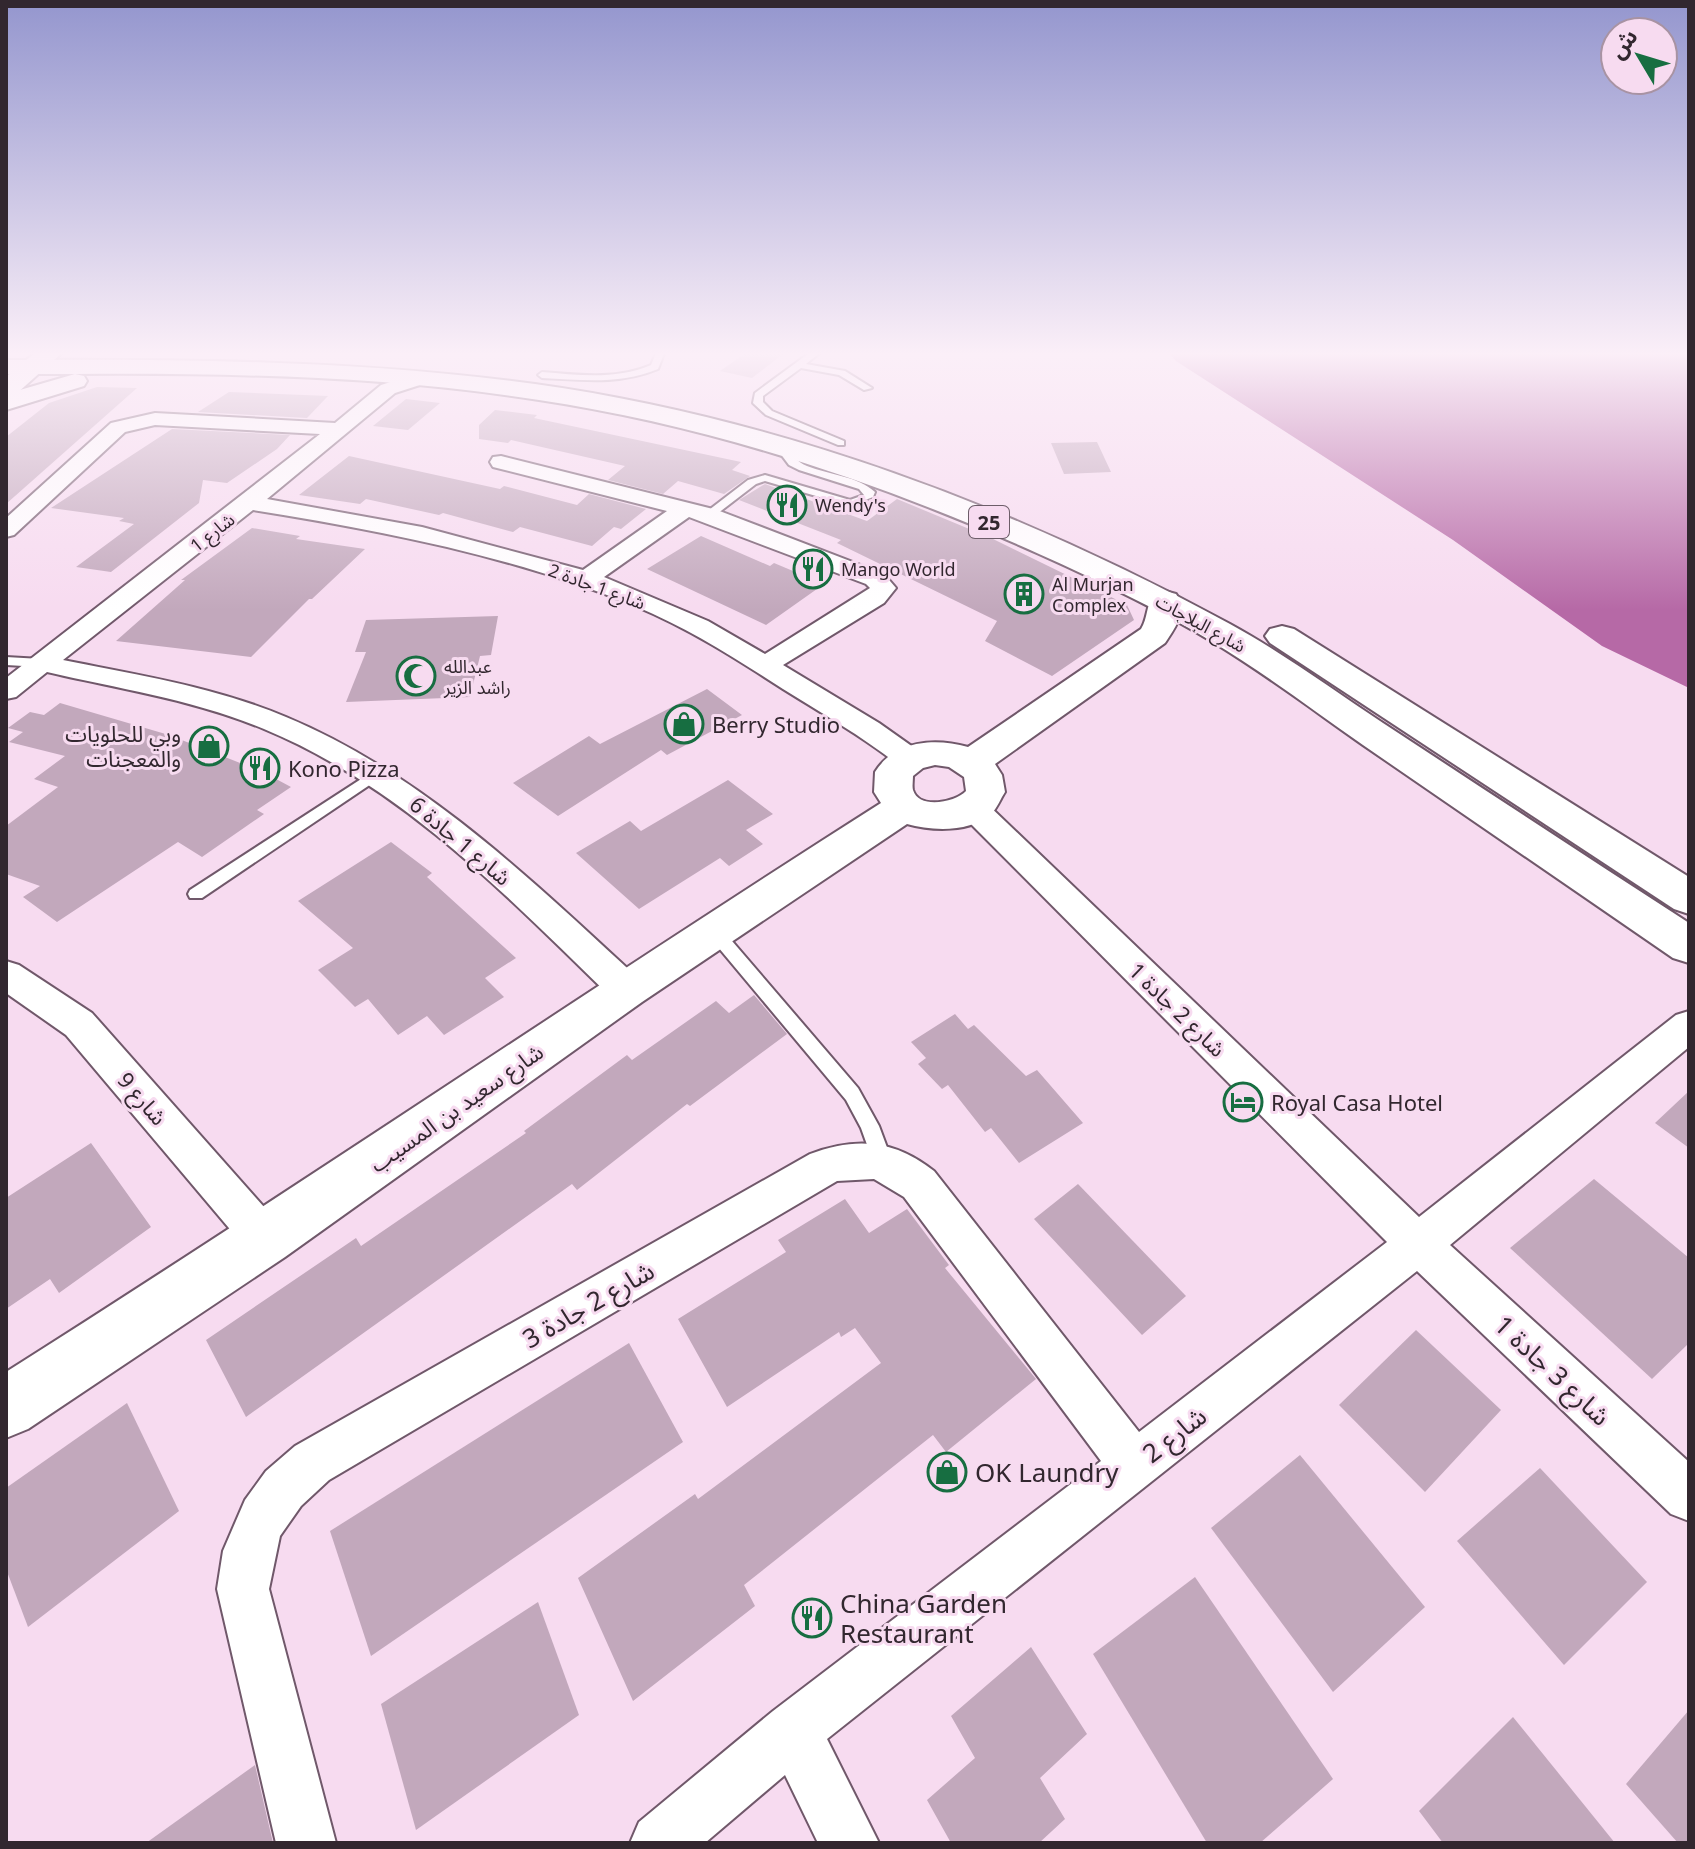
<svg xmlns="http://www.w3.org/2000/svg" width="1695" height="1849" font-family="'Noto Sans','Noto Sans Arabic',sans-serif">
  <rect width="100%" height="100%" fill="#f7dbf0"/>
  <path fill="#b669a6" d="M 1167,351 L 1689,351 L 1689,688 L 1602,646 L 1453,540 L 1176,361 Z"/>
  <g fill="#c2a8bc">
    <path d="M 749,351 L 787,351 L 752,378 L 720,371 Z"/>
    <path d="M 97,387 L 137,388 L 6,504 L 6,437 L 49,403 Z"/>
    <path d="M 229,392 L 304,395 L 328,396 L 307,418 L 198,412 Z"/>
    <path d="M 406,399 L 440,403 L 408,430 L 373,426 Z"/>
    <path d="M 495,410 L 537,415 L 534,418 L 741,462 L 732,470 L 750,476 L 724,494 L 678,481 L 663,494 L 608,480 L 625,466 L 511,440 L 508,443 L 479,439 L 479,425 Z"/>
    <path d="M 172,429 L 290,435 L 277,449 L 227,483 L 203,480 L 199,503 L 111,572 L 76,567 L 134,524 L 119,521 L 124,518 L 51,508 Z"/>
    <path d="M 1097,442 L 1111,472 L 1064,474 L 1051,443 Z"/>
    <path d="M 349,456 L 500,489 L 504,486 L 577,505 L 589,494 L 646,509 L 621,529 L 614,527 L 592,546 L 520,527 L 513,532 L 443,513 L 439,515 L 366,499 L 360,504 L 299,495 Z"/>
    <path d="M 765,484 L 867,521 L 897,499 L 991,538 L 1083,583 L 1127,605 L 1134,620 L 1052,676 L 985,641 L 997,621 L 837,543 L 841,540 L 739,500 Z"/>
    <path d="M 252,528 L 300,536 L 296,539 L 365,549 L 312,599 L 309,599 L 251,657 L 116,641 L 185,580 L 181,580 Z"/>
    <path d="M 701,536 L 770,566 L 774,563 L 824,584 L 766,625 L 647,569 Z"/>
    <path d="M 498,616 L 491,655 L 480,656 L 470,697 L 346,702 L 366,652 L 355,652 L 366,620 Z"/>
    <path d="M 707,689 L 742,715 L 667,755 L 661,750 L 558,816 L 513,783 L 589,736 L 600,744 Z"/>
    <path d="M 60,703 L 169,735 L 263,772 L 291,787 L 257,810 L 264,814 L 202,857 L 178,842 L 57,922 L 23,897 L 40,886 L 6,874 L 6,826 L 58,787 L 34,779 L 65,756 L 9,742 L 23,732 L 8,728 L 30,712 L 44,715 Z"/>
    <path d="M 728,780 L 773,814 L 746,830 L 763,844 L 729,866 L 720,858 L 639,909 L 576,853 L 630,821 L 641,831 Z"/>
    <path d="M 391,842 L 432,873 L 427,877 L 516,958 L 485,978 L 504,997 L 444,1035 L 427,1016 L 398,1035 L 368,999 L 355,1007 L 318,970 L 353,948 L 298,901 Z"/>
    <path d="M 754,995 L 787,1034 L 690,1106 L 687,1104 L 577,1190 L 572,1184 L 246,1417 L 206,1340 L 356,1238 L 361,1246 L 526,1133 L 524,1131 L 627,1055 L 632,1060 L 716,1001 L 729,1013 Z"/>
    <path d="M 955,1014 L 968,1029 L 974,1025 L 1026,1076 L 1037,1070 L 1083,1123 L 1019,1163 L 991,1128 L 985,1132 L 948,1085 L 942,1089 L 918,1064 L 926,1058 L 911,1042 Z"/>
    <path d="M 1689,1091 L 1689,1148 L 1655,1123 Z"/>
    <path d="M 91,1143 L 151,1227 L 59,1293 L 50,1279 L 6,1309 L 6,1198 Z"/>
    <path d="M 1594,1179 L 1689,1258 L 1689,1343 L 1652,1379 L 1510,1248 Z"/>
    <path d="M 1078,1184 L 1186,1296 L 1142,1335 L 1034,1219 Z"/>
    <path d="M 845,1199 L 869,1233 L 907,1209 L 949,1265 L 945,1268 L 1036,1379 L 946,1452 L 933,1435 L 744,1585 L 755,1606 L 633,1701 L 578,1578 L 695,1494 L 698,1499 L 881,1363 L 855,1328 L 841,1337 L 839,1332 L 727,1407 L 678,1319 L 786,1252 L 778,1240 Z"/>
    <path d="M 1416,1330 L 1501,1410 L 1425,1492 L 1339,1405 Z"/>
    <path d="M 629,1343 L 683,1442 L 371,1656 L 330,1531 Z"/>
    <path d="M 127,1403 L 179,1511 L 28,1627 L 6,1569 L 6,1488 Z"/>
    <path d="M 1300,1455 L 1425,1607 L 1333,1692 L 1211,1528 Z"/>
    <path d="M 1540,1468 L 1647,1582 L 1564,1665 L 1457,1541 Z"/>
    <path d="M 1195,1577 L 1333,1779 L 1260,1843 L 1207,1843 L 1093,1654 Z"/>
    <path d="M 538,1602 L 579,1715 L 416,1830 L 381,1704 Z"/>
    <path d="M 1031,1647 L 1087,1734 L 1040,1778 L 1065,1819 L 1039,1843 L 951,1843 L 927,1800 L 975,1758 L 951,1716 Z"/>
    <path d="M 1689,1710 L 1689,1843 L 1678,1843 L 1626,1784 Z"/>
    <path d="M 1513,1717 L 1615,1843 L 1443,1843 L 1419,1811 Z"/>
    <path d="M 255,1765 L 273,1843 L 146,1843 Z"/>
  </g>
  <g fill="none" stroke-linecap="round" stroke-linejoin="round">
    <defs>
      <g id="lane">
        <path d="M 657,351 L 665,351 L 658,369 C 620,385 582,380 542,378 L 538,375 L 542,372 C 579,375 616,380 651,365 Z"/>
        <path d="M 812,351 L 822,351 L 806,364 L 845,371 L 872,388 L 864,390 L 839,375 L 801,368 L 763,396 L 763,402 L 772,411 L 844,441 L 844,445 L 838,445 L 766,415 L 753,403 L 755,393 Z"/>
        <path d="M 782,446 C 791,452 796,462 807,466 C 829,475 858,476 875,492 L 873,497 L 850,506 L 765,481 L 756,484 L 713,517 L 705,517 L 705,513 L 748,480 L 765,475 L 850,500 L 864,495 L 859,489 L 799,470 L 789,465 L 777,449 Z"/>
        <path d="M 6,657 L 41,659 L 47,663 L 41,667 L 6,665 Z"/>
        <path d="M 375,770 L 382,775 L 380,778 L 202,898 L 190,898 L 188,894 L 190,890 Z"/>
        <path d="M 714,925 L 720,927 L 858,1088 L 879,1126 L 892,1161 L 889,1167 L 882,1170 L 875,1167 L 861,1128 L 846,1100 L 708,935 L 706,931 L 708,927 Z"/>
      </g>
      <g id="street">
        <path d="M 419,373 L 428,379 L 426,383 L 395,393 L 267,499 L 422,527 L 583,570 L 667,511 L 493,467 L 490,462 L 493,457 L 501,456 L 717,510 L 884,574 L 896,588 L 884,603 L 783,665 L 879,723 L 920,752 L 925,759 L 920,766 L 910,769 L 900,766 C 863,737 823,714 783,689 C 735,658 688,628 635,606 C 513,556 384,531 253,510 L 63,660 C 138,675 215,687 286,717 C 423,774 531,880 639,979 L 644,989 L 639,999 L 626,1003 L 613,999 C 508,897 402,786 264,729 C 195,700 120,689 47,672 L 16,697 L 6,699 L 6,678 L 320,434 L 155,425 L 125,432 L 14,535 L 6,537 L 6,518 L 111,423 L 155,413 L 335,423 L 381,385 ZM 689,517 L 866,584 L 870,588 L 765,654 L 708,621 L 604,577 Z"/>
        <path d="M 973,797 L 984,801 L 1419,1217 L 1676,1015 L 1689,1011 L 1689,1047 L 1450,1245 L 1689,1462 L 1689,1521 L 1671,1514 L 1417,1271 L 827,1739 L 879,1843 L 818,1843 L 785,1775 L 705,1843 L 630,1843 L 639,1822 L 773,1711 L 1101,1461 L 904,1197 L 874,1179 L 837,1181 L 329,1480 L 301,1506 L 280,1536 L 269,1589 L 336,1843 L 276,1843 L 217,1589 L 223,1551 L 245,1500 L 266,1471 L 295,1446 L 810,1154 C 855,1137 894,1139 934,1171 L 1139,1432 L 1387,1242 L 962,815 L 958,808 L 962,801 Z"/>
        <path d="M 6,961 L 19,965 L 92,1013 L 280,1225 L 286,1239 L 280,1253 L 265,1259 L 250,1253 L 66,1035 L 6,993 Z"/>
      </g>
      <g id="secondary">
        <path d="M 37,351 L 64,351 L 15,395 L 6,397 L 6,377 Z"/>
        <path d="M 1165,591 L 1176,594 C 1188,611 1175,628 1165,643 L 995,764 L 1002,775 L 1005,792 C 1001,798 997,808 992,813 C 971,833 932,831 907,824 L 642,1002 L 285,1257 L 28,1429 L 6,1438 L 6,1372 C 300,1186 587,990 881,803 L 874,792 L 875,772 C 895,740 935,738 968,747 L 1141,629 C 1148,618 1146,605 1154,594 ZM 935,765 L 949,767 L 964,777 L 966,791 C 956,802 919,810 913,790 C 912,786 913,781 913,776 L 923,768 Z"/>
      </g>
      <g id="primary">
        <path d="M 6,360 C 183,359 359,360 535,384 C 778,418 1015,507 1230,624 C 1283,653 1333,690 1383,723 C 1485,790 1587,857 1689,923 L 1689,963 L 1673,958 C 1570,887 1466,816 1363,745 C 1313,710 1263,672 1211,641 C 1156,608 1097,580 1039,554 C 880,482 712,426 539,400 C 386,376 230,373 75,374 L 84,376 L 87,381 L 84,386 L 6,410 L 6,394 L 75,374 L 6,374 Z"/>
        <path d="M 1282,626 L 1294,629 L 1689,877 L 1689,914 L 1674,909 L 1270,643 L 1265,636 L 1270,629 Z"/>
      </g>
    </defs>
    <use href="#lane" stroke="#70586a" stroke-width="4"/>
    <use href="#street" stroke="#70586a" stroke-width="4"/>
    <use href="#secondary" stroke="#70586a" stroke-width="4"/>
    <use href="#primary" stroke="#70586a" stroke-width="4"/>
    <use href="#lane" fill="#fff" fill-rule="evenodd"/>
    <use href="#street" fill="#fff" fill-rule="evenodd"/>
    <use href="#secondary" fill="#fff" fill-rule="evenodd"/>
    <use href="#primary" fill="#fff" fill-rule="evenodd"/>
  </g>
  <linearGradient id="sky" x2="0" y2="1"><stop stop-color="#9496ce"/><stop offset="0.58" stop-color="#fbeff8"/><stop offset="1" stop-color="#fbeff8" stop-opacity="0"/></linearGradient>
  <rect width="1695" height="610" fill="url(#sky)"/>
  <defs>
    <symbol id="restaurant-ring" viewBox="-11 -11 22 22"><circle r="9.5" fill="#f7dbf0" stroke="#176e41" stroke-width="1.5"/><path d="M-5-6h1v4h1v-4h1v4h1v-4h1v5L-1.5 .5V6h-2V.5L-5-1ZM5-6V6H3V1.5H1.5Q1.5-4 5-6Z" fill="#176e41"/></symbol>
    <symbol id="building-ring" viewBox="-11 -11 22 22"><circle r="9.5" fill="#f7dbf0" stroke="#176e41" stroke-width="1.5"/><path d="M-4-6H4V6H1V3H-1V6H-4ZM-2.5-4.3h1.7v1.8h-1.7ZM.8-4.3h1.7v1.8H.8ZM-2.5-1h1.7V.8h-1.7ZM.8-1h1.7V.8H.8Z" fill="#176e41"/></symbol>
    <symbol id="mosque-ring" viewBox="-11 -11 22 22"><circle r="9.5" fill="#f7dbf0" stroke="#176e41" stroke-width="1.5"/><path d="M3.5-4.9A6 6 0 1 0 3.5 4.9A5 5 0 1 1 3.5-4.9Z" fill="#176e41"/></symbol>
    <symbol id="shop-ring" viewBox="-11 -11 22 22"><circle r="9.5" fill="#f7dbf0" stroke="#176e41" stroke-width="1.5"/><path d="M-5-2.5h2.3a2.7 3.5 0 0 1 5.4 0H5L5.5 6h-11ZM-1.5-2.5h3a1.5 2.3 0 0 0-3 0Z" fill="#176e41"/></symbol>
    <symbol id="hotel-ring" viewBox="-11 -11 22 22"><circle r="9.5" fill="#f7dbf0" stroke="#176e41" stroke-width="1.5"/><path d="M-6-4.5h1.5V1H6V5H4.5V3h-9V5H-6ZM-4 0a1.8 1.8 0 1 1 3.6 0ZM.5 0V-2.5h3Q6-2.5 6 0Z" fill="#176e41"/></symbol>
  </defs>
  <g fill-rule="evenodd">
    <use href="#restaurant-ring" x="765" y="483" width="44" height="44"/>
    <use href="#restaurant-ring" x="791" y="547" width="44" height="44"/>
    <use href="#building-ring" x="1002" y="572" width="44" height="44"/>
    <use href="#mosque-ring" x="394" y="654" width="44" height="44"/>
    <use href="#shop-ring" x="662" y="702" width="44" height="44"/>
    <use href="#shop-ring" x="187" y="724" width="44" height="44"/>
    <use href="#restaurant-ring" x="238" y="746" width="44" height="44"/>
    <use href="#hotel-ring" x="1221" y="1080" width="44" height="44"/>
    <use href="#shop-ring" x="925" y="1450" width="44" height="44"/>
    <use href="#restaurant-ring" x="790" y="1596" width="44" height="44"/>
  </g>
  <g text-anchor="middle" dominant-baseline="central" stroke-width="6" stroke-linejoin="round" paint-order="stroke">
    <g font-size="18" fill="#32272f" stroke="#f7dbf0" text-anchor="start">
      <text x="815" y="505">Wendy's</text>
      <text x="841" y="569">Mango World</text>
      <text x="1052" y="584">Al Murjan<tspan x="1052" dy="21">Complex</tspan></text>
      <text x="444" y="666">عبدالله<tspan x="444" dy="21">راشد الزير</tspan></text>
    </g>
    <g font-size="18" fill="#32272f" stroke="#f7dbf0">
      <text transform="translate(212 532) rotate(-38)">شارع 1</text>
      <text transform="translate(597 586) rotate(20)">شارع 1 جادة 2</text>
      <text transform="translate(1201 623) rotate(29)">شارع البلاجات</text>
    </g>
    <rect fill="#f7dbf0" stroke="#6d5d69" stroke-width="2" x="969" y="506" width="40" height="32" rx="6"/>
    <g font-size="20" font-weight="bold" fill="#32272f">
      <text x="989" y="522">25</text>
    </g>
    <g font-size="22" fill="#32272f" stroke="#f7dbf0" text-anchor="start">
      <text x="712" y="724">Berry Studio</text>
      <text x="181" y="733" text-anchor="end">وبي للحلويات<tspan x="181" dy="25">والمعجنات</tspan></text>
      <text x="288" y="768">Kono Pizza</text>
      <text x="1271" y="1102">Royal Casa Hotel</text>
    </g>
    <g font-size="22" fill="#32272f" stroke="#f7dbf0">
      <text transform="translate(461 840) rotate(40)">شارع 1 جادة 6</text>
      <text transform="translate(1178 1009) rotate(44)">شارع 2 جادة 1</text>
      <text transform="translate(143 1098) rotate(49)">شارع 9</text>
      <text transform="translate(456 1107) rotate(-35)">شارع سعيد بن المسيب</text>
    </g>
    <g font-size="26" fill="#32272f" stroke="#f7dbf0">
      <text transform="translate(588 1304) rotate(-30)">شارع 2 جادة 3</text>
      <text transform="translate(1553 1370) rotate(43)">شارع 3 جادة 1</text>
      <text transform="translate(1174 1434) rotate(-38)">شارع 2</text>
    </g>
    <g font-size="26" fill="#32272f" stroke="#f7dbf0" text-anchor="start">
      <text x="975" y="1472">OK Laundry</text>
      <text x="840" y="1603">China Garden<tspan x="840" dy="30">Restaurant</tspan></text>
    </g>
  </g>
  <rect width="1695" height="1849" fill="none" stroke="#32272f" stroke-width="16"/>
  <g transform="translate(1639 56) rotate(308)"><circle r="38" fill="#f7dbf0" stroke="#a893a3" stroke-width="2"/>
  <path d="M0-6L14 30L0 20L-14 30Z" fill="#176e41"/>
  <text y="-12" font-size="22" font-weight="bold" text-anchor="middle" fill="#32272f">ش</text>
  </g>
</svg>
